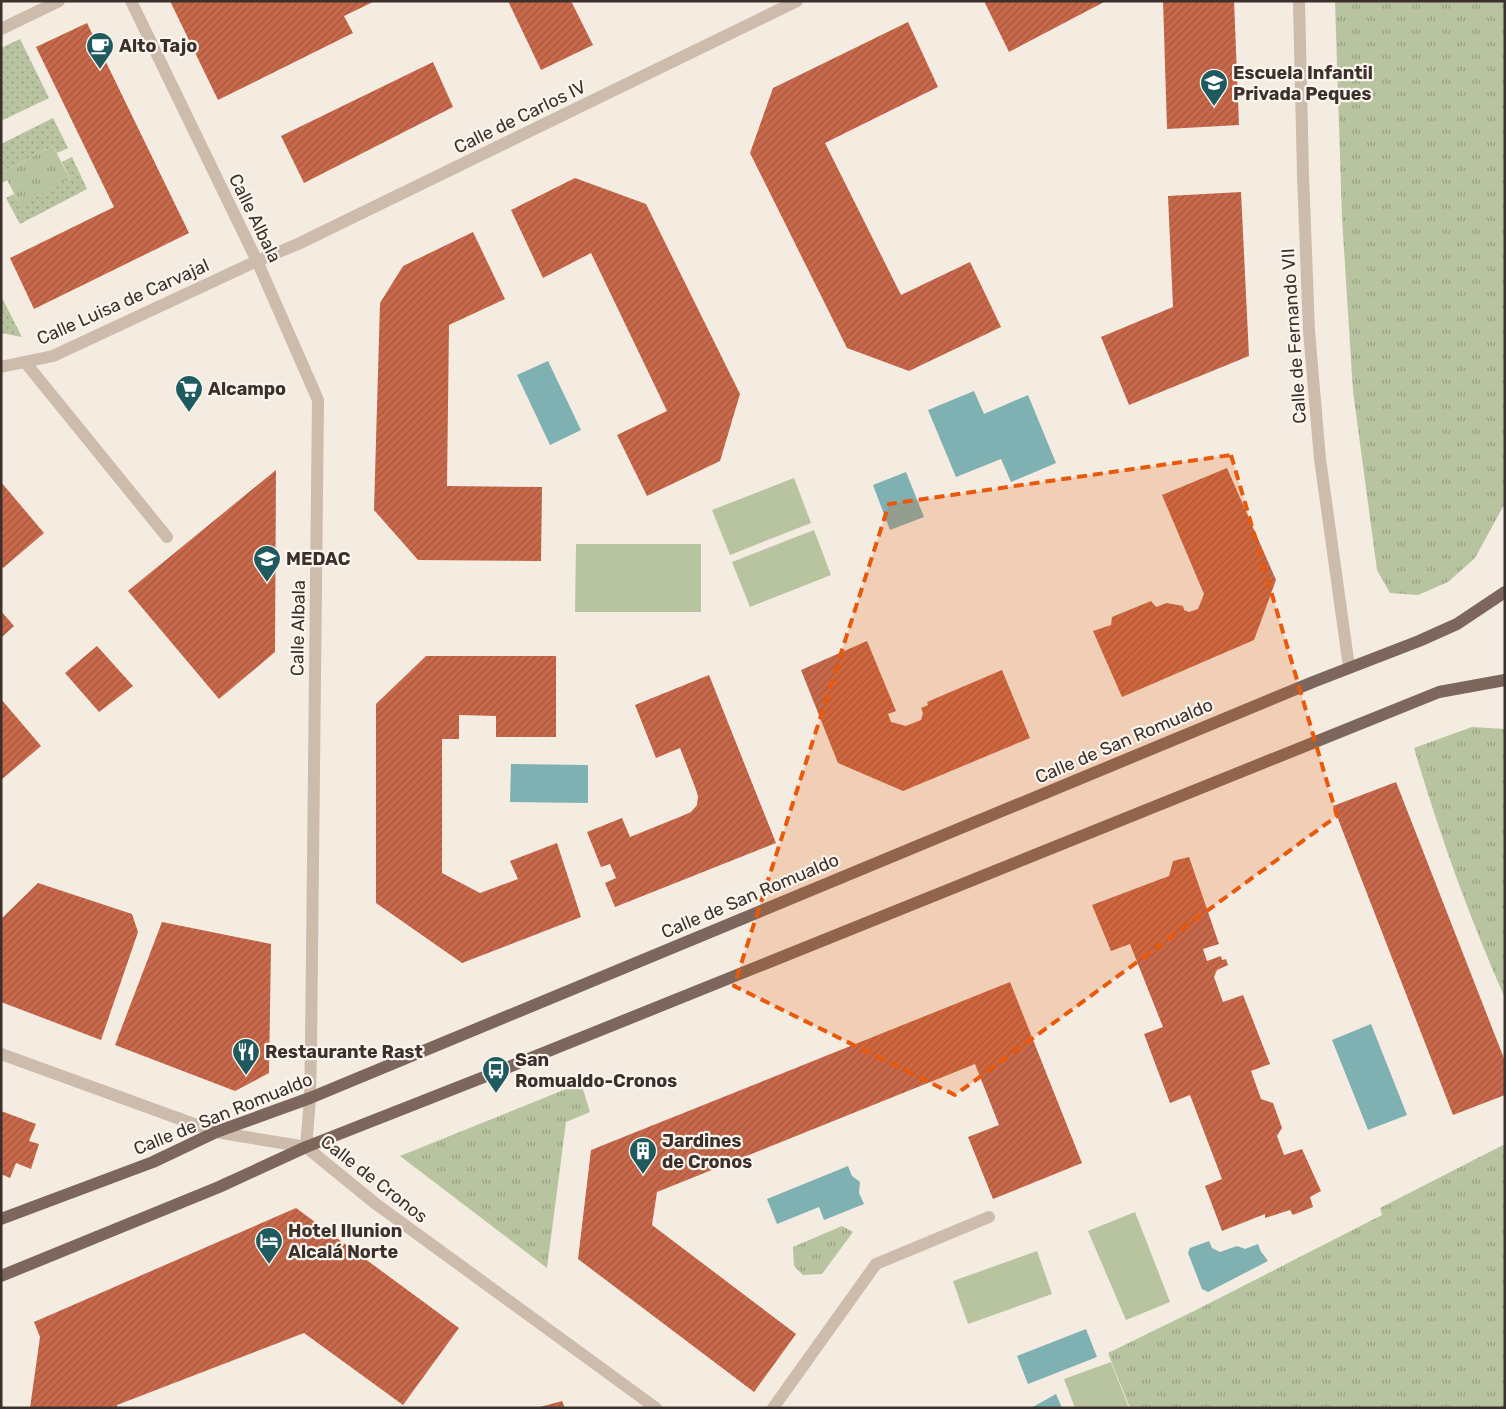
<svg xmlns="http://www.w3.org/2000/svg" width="1506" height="1409" font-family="Rubik,sans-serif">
  <defs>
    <pattern id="grass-dots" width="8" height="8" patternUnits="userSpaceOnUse" patternTransform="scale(1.25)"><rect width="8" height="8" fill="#b8c4a0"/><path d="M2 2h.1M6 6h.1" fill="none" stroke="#97a083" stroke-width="1.8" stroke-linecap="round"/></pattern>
    <pattern id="park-tufts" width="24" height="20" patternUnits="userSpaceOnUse" patternTransform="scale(1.25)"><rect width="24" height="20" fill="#b8c4a0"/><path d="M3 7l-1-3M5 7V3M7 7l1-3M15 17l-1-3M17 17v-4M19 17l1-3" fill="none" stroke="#97a083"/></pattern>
    <pattern id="building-hatch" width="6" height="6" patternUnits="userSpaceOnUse" patternTransform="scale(1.25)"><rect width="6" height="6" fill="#c8694b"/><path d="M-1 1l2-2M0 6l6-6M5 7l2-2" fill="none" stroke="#a4573f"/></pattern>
  </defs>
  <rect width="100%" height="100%" fill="#f4ebe1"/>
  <g fill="url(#grass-dots)">
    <path d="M 20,39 L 49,98 L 1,121 L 1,48 Z"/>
    <path d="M 53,118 L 68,148 L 57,153 L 53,146 L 3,172 L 8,180 L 1,183 L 1,144 Z"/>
    <path d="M 72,157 L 87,189 L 20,224 L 6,198 L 14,194 L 20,204 L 70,179 L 62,162 Z"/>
    <path d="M 1,296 L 22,337 L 1,333 Z"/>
  </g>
  <g fill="url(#park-tufts)">
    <path d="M 1335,1 L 1505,1 L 1505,503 L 1475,558 L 1448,582 L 1418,595 L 1390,593 L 1377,570 L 1353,391 L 1342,218 Z"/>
    <path d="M 53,146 L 70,179 L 20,205 L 3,172 Z"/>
    <path d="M 1472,727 L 1505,729 L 1505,998 C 1469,917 1439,833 1414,748 Z"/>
    <path d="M 581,1083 L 590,1112 L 566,1122 L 547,1268 L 400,1156 Z"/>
    <path d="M 1505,1144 L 1505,1408 L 1130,1408 L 1108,1353 L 1196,1310 L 1382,1215 L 1380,1208 Z"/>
    <path d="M 842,1226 L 853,1232 L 822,1274 L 803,1275 L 794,1266 L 793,1247 Z"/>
  </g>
  <g fill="#b8c4a0">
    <path d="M 794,478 L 811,523 L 730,555 L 712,510 Z"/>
    <path d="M 814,530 L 831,575 L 750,607 L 732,562 Z"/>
    <path d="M 576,544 L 701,544 L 701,612 L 575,612 Z"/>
    <path d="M 1135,1212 L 1170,1302 L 1126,1320 L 1088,1231 Z"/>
    <path d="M 1037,1251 L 1052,1294 L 968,1324 L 953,1281 Z"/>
    <path d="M 1111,1362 L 1129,1408 L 1075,1408 L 1064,1379 Z"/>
  </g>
  <g fill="#7fb0b2">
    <path d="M 548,361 L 581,430 L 550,445 L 517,375 Z"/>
    <path d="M 974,391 L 984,414 L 1028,395 L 1056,463 L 1011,482 L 1001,459 L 956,477 L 928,410 Z"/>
    <path d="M 906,472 L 924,517 L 890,530 L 873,485 Z"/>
    <path d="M 511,764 L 588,765 L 588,803 L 510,802 Z"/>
    <path d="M 1371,1024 L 1407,1115 L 1368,1130 L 1332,1040 Z"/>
    <path d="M 848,1166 L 852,1176 L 860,1182 L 859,1193 L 864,1204 L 824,1220 L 819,1207 L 777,1224 L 767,1199 Z"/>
    <path d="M 1209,1241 L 1212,1248 L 1220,1252 L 1237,1246 L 1245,1249 L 1258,1244 L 1261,1252 L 1263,1254 L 1268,1261 L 1208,1292 L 1202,1289 L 1188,1253 L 1190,1248 Z"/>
    <path d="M 1086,1329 L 1097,1357 L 1028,1384 L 1017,1356 Z"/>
    <path d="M 1056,1394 L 1062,1408 L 1031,1408 Z"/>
  </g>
  <g fill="url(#building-hatch)">
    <path d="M 170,1 L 375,1 L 344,16 L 353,33 L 218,100 Z"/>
    <path d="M 508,1 L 571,1 L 593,45 L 541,70 Z"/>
    <path d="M 984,1 L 1106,1 L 1009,52 Z"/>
    <path d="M 1163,1 L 1234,1 L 1239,125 L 1167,129 Z"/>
    <path d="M 908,22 L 938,87 L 825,143 L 901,295 L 970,262 L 1001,327 L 909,371 L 847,348 L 750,153 L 773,88 Z"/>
    <path d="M 87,23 L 189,233 L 34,309 L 10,258 L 114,207 L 36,47 Z"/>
    <path d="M 433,62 L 453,107 L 304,183 L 281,136 Z"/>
    <path d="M 575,178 L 646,204 L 740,394 L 720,461 L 647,496 L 617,435 L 667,411 L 591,253 L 543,278 L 511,210 Z"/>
    <path d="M 1241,192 L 1249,356 L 1129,405 L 1101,337 L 1173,307 L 1168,196 Z"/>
    <path d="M 473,232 L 505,299 L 449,325 L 447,486 L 542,487 L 541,561 L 418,560 L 374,510 L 380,303 L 403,266 Z"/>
    <path d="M 1227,468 L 1276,580 L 1254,640 L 1122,697 L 1093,631 L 1111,625 L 1112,617 L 1151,601 L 1156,607 L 1167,603 L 1183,606 L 1184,610 L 1189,612 L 1198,609 L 1204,594 L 1162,495 Z"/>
    <path d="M 276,470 L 275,652 L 219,699 L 128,591 Z"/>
    <path d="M 1,482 L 44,533 L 3,568 L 1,565 Z"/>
    <path d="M 1,611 L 14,626 L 1,638 Z"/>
    <path d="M 867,641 L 896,711 L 888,714 L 891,722 L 906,726 L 921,720 L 923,713 L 921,708 L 928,705 L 927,702 L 1002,670 L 1030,738 L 903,791 L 838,763 L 801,670 Z"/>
    <path d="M 97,646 L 133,686 L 99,712 L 65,673 Z"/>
    <path d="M 426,656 L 556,656 L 556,737 L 496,737 L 496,716 L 459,715 L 459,739 L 442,739 L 442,873 L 480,893 L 518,879 L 510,861 L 557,843 L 581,917 L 462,963 L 376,903 L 376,704 Z"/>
    <path d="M 709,675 L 776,843 L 615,907 L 605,883 L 616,878 L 610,864 L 601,867 L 587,832 L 622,818 L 630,837 L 682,816 L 691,812 L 697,805 L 698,796 L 695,787 L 680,748 L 656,758 L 635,705 Z"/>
    <path d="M 1,699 L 41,746 L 1,780 Z"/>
    <path d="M 1396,782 L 1505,1061 L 1505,1095 L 1453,1115 L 1333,806 Z"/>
    <path d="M 1189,857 L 1219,944 L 1203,949 L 1207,961 L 1221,956 L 1222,960 L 1226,959 L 1228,965 L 1217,970 L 1214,977 L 1223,1002 L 1243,995 L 1270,1064 L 1251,1071 L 1261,1099 L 1273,1103 L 1282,1128 L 1277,1136 L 1284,1155 L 1302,1149 L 1321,1191 L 1310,1197 L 1313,1207 L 1293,1215 L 1290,1210 L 1265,1218 L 1265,1214 L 1222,1231 L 1205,1186 L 1222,1179 L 1190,1095 L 1170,1103 L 1144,1034 L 1163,1027 L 1130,944 L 1111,951 L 1092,905 L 1169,876 L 1173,861 Z"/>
    <path d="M 38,883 L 132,914 L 138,932 L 101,1040 L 1,1002 L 1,919 Z"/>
    <path d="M 162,922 L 271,944 L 269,1073 L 235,1091 L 115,1045 Z"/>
    <path d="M 1010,982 L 1082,1163 L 993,1199 L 968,1137 L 999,1125 L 975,1064 L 657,1192 L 652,1225 L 796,1334 L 754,1392 L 578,1259 L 591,1150 Z"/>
    <path d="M 1,1111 L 36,1124 L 29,1141 L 39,1144 L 31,1169 L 16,1163 L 10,1178 L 1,1174 Z"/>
    <path d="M 296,1208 L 459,1328 L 403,1405 L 304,1333 L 117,1405 L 117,1408 L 30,1408 L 40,1337 L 34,1322 Z"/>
    <path d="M 562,1401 L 565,1408 L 540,1408 L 540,1407 Z"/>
  </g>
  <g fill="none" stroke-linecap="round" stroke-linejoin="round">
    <g stroke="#cdbbac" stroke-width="12">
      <path d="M 131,1 L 257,261 L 318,400 L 311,1047 L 310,1098 L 306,1147"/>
      <path d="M 1299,1 L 1303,175 L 1309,331 L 1320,459 L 1349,667"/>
      <path d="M 1,29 L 59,1"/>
      <path d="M 25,362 L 167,537"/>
      <path d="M 1,367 L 53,356 L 257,261 L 298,244 L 797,1"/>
      <path d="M 1,1054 L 216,1132 L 306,1147 L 376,1204 L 656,1408"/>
      <path d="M 773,1408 L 876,1264 L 989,1217"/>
    </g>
    <g stroke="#7d675c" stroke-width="12">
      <path d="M 1,1219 L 153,1162 L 216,1132 L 310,1098 L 1313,682 L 1419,641 L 1457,624 L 1505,592"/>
      <path d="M 1,1276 L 219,1187 L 306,1147 L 489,1075 L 1439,692 L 1505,680"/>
    </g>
  </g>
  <path fill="#e8590c" fill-opacity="0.2" stroke="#e8590c" stroke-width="4" stroke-dasharray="10 6" stroke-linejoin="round" d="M 1231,455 L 1337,816 L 955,1095 L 734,986 L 889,504 Z"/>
  <defs>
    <symbol id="cafe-pin" viewBox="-11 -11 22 30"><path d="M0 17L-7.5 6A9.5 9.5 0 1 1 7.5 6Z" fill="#1f5a5e" stroke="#fbf5ee"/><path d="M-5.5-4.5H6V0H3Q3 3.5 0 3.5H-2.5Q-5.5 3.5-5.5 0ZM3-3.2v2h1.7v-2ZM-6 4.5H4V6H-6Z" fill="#fff"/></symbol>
    <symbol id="school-pin" viewBox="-11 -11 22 30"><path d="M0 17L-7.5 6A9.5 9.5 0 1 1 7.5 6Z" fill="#1f5a5e" stroke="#fbf5ee"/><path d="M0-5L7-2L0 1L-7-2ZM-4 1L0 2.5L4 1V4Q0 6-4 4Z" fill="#fff"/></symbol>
    <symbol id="supermarket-pin" viewBox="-11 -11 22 30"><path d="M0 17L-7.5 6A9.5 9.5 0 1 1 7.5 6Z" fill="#1f5a5e" stroke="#fbf5ee"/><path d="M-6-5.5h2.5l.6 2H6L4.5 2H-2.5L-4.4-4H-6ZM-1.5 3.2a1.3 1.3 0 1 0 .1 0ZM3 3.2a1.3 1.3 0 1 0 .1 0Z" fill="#fff"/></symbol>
    <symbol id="university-pin" viewBox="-11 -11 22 30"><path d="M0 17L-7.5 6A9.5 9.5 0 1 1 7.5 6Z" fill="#1f5a5e" stroke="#fbf5ee"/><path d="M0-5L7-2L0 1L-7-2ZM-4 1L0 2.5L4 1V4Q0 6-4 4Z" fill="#fff"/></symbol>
    <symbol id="restaurant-pin" viewBox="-11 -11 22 30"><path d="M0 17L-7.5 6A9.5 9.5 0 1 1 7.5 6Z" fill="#1f5a5e" stroke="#fbf5ee"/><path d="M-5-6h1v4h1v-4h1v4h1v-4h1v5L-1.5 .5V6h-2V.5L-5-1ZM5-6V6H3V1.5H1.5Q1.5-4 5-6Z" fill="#fff"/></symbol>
    <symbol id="bus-pin" viewBox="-11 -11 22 30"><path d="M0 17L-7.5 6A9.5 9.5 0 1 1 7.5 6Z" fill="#1f5a5e" stroke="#fbf5ee"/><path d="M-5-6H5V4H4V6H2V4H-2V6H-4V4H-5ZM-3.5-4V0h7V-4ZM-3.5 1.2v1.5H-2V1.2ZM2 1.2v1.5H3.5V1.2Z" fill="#fff"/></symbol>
    <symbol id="building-pin" viewBox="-11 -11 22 30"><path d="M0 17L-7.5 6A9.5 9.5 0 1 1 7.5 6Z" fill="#1f5a5e" stroke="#fbf5ee"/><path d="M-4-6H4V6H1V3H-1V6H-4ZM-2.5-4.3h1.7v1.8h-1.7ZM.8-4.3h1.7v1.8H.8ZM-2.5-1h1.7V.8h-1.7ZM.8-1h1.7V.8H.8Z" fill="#fff"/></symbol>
    <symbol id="hotel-pin" viewBox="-11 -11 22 30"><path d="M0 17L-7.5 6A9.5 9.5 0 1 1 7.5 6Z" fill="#1f5a5e" stroke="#fbf5ee"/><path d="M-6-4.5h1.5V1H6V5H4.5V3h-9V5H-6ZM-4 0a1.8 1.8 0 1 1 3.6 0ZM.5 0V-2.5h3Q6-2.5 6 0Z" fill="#fff"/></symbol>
  </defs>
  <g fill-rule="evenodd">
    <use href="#cafe-pin" x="84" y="30" width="32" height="43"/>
    <use href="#school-pin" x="1198" y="67" width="32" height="43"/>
    <use href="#supermarket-pin" x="173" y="373" width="32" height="43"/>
    <use href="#university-pin" x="251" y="543" width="32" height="43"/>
    <use href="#restaurant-pin" x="230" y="1036" width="32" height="43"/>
    <use href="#bus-pin" x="480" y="1054" width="32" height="43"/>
    <use href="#building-pin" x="627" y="1135" width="32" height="43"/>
    <use href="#hotel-pin" x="253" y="1225" width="32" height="43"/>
  </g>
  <g text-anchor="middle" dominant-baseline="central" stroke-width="4.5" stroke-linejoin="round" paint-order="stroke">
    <g font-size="18" font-weight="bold" fill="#3b302b" stroke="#fbf5ee" text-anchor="start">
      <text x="119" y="46">Alto Tajo</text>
      <text x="1233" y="73">Escuela Infantil<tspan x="1233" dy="21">Privada Peques</tspan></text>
      <text x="208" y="389">Alcampo</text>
      <text x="286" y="559">MEDAC</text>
      <text x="265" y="1052">Restaurante Rast</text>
      <text x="515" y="1060">San<tspan x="515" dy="21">Romualdo-Cronos</tspan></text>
      <text x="662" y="1141">Jardines<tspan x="662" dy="21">de Cronos</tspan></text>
      <text x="288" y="1231">Hotel Ilunion<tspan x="288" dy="21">Alcalá Norte</tspan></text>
    </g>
    <g font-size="18" fill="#3b302b" stroke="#fbf5ee">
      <text transform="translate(520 117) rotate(-26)">Calle de Carlos IV</text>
      <text transform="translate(255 218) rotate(64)">Calle Albala</text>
      <text transform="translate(123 302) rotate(-24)">Calle Luisa de Carvajal</text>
      <text transform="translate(1294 336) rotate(-94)">Calle de Fernando VII</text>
      <text transform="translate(298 628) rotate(-89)">Calle Albala</text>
      <text transform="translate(1124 741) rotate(-23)">Calle de San Romualdo</text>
      <text transform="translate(750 896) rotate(-23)">Calle de San Romualdo</text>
      <text transform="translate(223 1114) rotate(-22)">Calle de San Romualdo</text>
      <text transform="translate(374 1179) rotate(38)">Calle de Cronos</text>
    </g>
  </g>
  <rect width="1506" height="1409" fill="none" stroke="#3b302b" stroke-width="5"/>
</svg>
